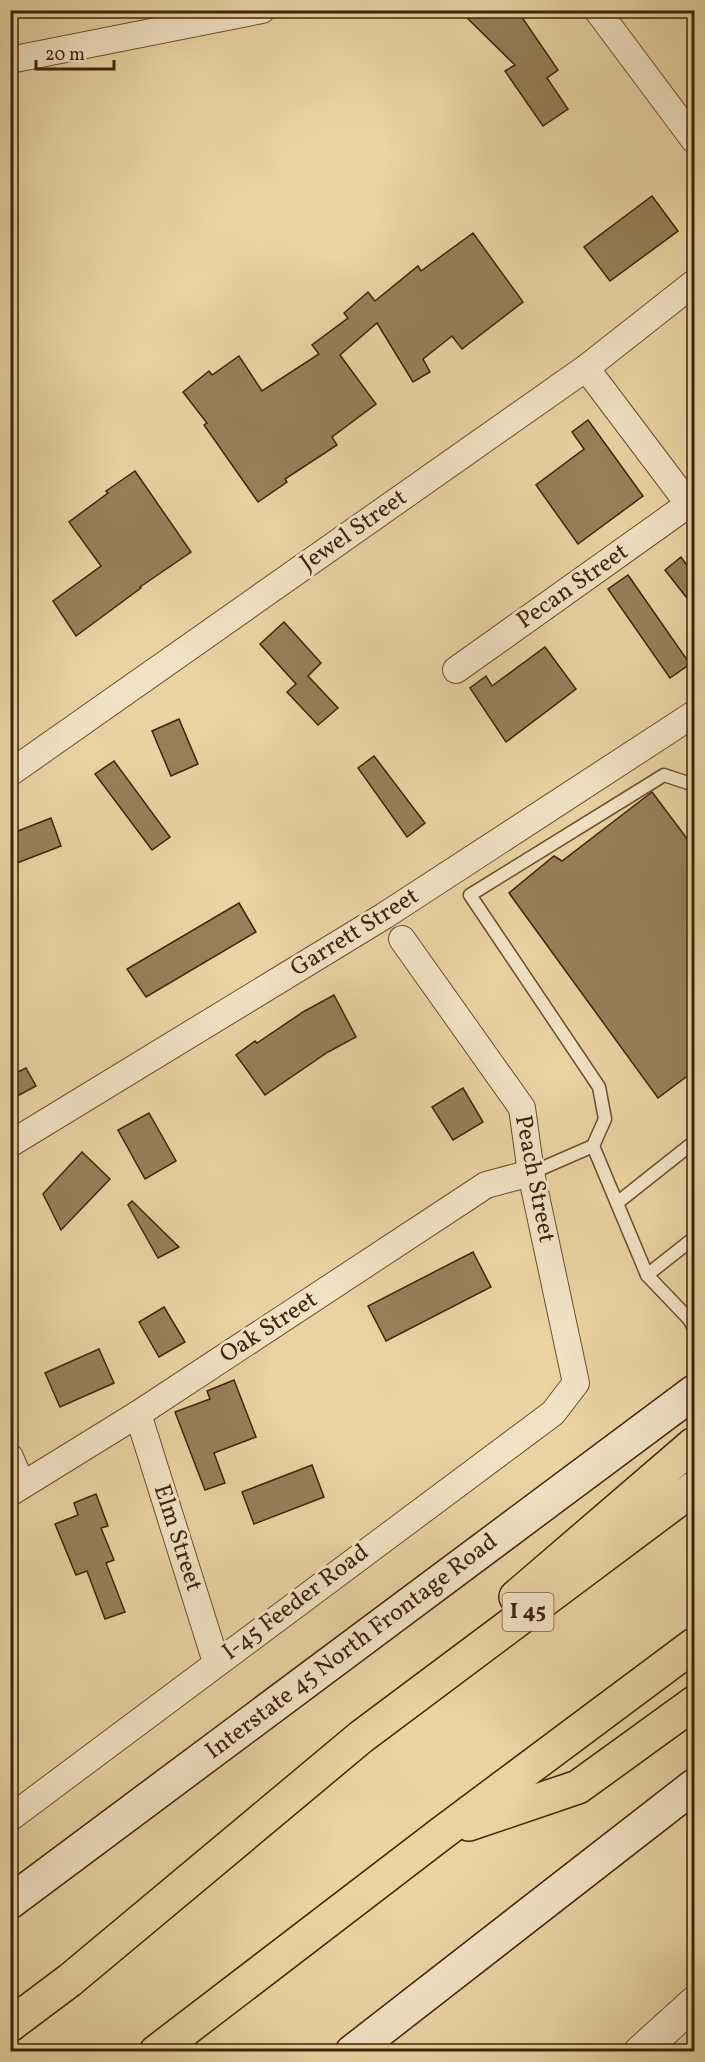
<svg xmlns="http://www.w3.org/2000/svg" width="705" height="2062" font-family="Vollkorn,serif">
  <rect width="100%" height="100%" fill="#e9d3a3"/>
  <filter id="stains"><feTurbulence type="fractalNoise" baseFrequency=".00333" numOctaves="4"/><feColorMatrix values="0 0 0 0 .2 0 0 0 0 .09 0 0 0 0 .02 0 0 0 .5 -.17"/></filter>
  <radialGradient id="worn" r=".72"><stop offset=".6" stop-color="#630" stop-opacity="0"/><stop offset="1" stop-color="#630" stop-opacity=".3"/></radialGradient>
  <g fill="#987f5a" stroke="#40230b" stroke-width="1.5">
    <path d="M 459,10 L 517,10 L 558,70 L 547,78 L 568,109 L 543,126 L 505,71 L 515,65 Z"/>
    <path d="M 652,196 L 678,231 L 610,281 L 584,247 Z"/>
    <path d="M 473,233 L 523,302 L 462,349 L 452,336 L 423,359 L 430,372 L 413,382 L 377,323 L 340,355 L 376,404 L 332,437 L 337,445 L 285,479 L 287,482 L 258,502 L 204,425 L 207,423 L 183,392 L 209,371 L 212,375 L 239,356 L 262,391 L 319,354 L 312,345 L 348,318 L 344,313 L 368,292 L 375,301 L 418,266 L 421,271 Z"/>
    <path d="M 588,420 L 643,496 L 578,544 L 536,485 L 584,449 L 572,432 Z"/>
    <path d="M 135,471 L 191,552 L 140,587 L 141,588 L 76,636 L 53,601 L 101,566 L 69,522 L 108,493 L 106,491 Z"/>
    <path d="M 681,557 L 694,575 L 694,607 L 665,570 Z"/>
    <path d="M 628,575 L 690,664 L 670,678 L 608,589 Z"/>
    <path d="M 284,622 L 321,663 L 308,676 L 338,708 L 318,725 L 287,692 L 296,684 L 260,644 Z"/>
    <path d="M 545,647 L 576,689 L 506,742 L 470,688 L 486,676 L 492,686 Z"/>
    <path d="M 179,719 L 198,764 L 171,776 L 152,731 Z"/>
    <path d="M 374,756 L 425,823 L 407,837 L 358,768 Z"/>
    <path d="M 114,761 L 170,837 L 152,850 L 95,774 Z"/>
    <path d="M 652,792 L 694,848 L 694,1071 L 658,1098 L 509,893 L 554,856 L 562,861 Z"/>
    <path d="M 51,818 L 61,846 L 17,863 L 10,846 L 10,834 Z"/>
    <path d="M 239,903 L 256,932 L 146,997 L 127,969 Z"/>
    <path d="M 334,995 L 356,1037 L 328,1052 L 265,1095 L 236,1055 L 255,1041 L 257,1043 L 303,1012 Z"/>
    <path d="M 26,1068 L 36,1086 L 10,1100 L 10,1076 Z"/>
    <path d="M 463,1088 L 483,1122 L 453,1140 L 432,1107 Z"/>
    <path d="M 149,1113 L 176,1161 L 145,1179 L 118,1130 Z"/>
    <path d="M 82,1152 L 110,1179 L 61,1230 L 43,1194 Z"/>
    <path d="M 132,1201 L 179,1247 L 158,1258 L 128,1205 Z"/>
    <path d="M 473,1252 L 491,1287 L 386,1341 L 368,1306 Z"/>
    <path d="M 164,1307 L 185,1342 L 159,1357 L 139,1322 Z"/>
    <path d="M 99,1349 L 114,1383 L 60,1407 L 45,1373 Z"/>
    <path d="M 234,1380 L 256,1437 L 214,1453 L 225,1483 L 205,1490 L 175,1412 L 210,1399 L 207,1391 Z"/>
    <path d="M 312,1465 L 324,1497 L 254,1524 L 242,1492 Z"/>
    <path d="M 96,1494 L 108,1526 L 101,1528 L 114,1560 L 106,1563 L 125,1612 L 105,1619 L 87,1571 L 76,1575 L 55,1524 L 78,1515 L 74,1503 Z"/>
  </g>
  <g fill="none" stroke-linecap="round" stroke-linejoin="round">
    <defs>
      <g id="service">
        <path d="M 593,1146 L 647,1275"/>
        <path d="M 531,1173 L 593,1146 L 605,1119 L 599,1087 L 470,895 L 664,775 L 694,785"/>
        <path d="M 617,1203 L 694,1142"/>
        <path d="M 694,1238 L 647,1275 L 689,1319 L 694,1328"/>
      </g>
      <g id="minor">
        <path d="M 597,10 L 694,140"/>
        <path d="M 10,60 L 262,10"/>
        <path d="M 586,368 L 694,511"/>
        <path d="M 456,670 L 689,504"/>
        <path d="M 10,773 L 586,368 L 694,283"/>
        <path d="M 10,1144 L 384,916 L 694,714"/>
        <path d="M 138,1414 L 216,1662"/>
        <path d="M 10,1457 L 22,1485"/>
        <path d="M 10,1493 L 138,1414 L 486,1185 L 531,1173"/>
        <path d="M 10,1818 L 553,1413 L 576,1383 L 531,1173 L 522,1108 L 402,939"/>
      </g>
      <path id="tertiary" d="M 640,2052 L 694,2003"/>
      <g id="secondary">
        <path d="M 10,1902 L 694,1392"/>
        <path d="M 352,2052 L 694,1786"/>
      </g>
      <g id="motorway">
        <path d="M 516,1597 L 694,1444"/>
        <path d="M 469,1824 L 578,1787 L 694,1703"/>
        <path d="M 10,2025 L 70,1980 L 361,1737 L 694,1488"/>
        <path d="M 156,2052 L 442,1833 L 694,1645"/>
      </g>
    </defs>
    <use href="#service" stroke="#6a4f31" stroke-width="15"/>
    <use href="#minor" stroke="#6a4f31" stroke-width="28"/>
    <use href="#tertiary" stroke="#6a4f31" stroke-width="34"/>
    <use href="#secondary" stroke="#40230b" stroke-width="36"/>
    <use href="#motorway" stroke="#40230b" stroke-width="36"/>
    <use href="#service" stroke="#f1e2c3" stroke-width="12"/>
    <use href="#minor" stroke="#f1e2c3" stroke-width="26"/>
    <use href="#tertiary" stroke="#f1e2c3" stroke-width="32"/>
    <use href="#secondary" stroke="#f1e2c3" stroke-width="33"/>
    <use href="#motorway" stroke="#e9d3a3" stroke-width="33"/>
  </g>
  <g text-anchor="middle" dominant-baseline="central" stroke-width="6" stroke-linejoin="round" paint-order="stroke">
    <rect fill="#f1e2c3" stroke="#755c42" stroke-width="1.5" x="502.5" y="1593" width="51" height="38" rx="4.5"/>
    <g font-size="22" font-weight="bold" fill="#40230b">
      <text x="528" y="1612">I 45</text>
    </g>
    <g font-size="24" fill="#40230b" stroke="#f1e2c3">
      <text transform="translate(354 531) rotate(-35)">Jewel Street</text>
      <text transform="translate(573 587) rotate(-35)">Pecan Street</text>
      <text transform="translate(355 933) rotate(-32)">Garrett Street</text>
      <text transform="translate(534 1179) rotate(79)">Peach Street</text>
      <text transform="translate(269 1328) rotate(-33)">Oak Street</text>
      <text transform="translate(177 1538) rotate(72)">Elm Street</text>
      <text transform="translate(296 1603) rotate(-37)">I-45 Feeder Road</text>
      <text transform="translate(352 1647) rotate(-37)">Interstate 45 North Frontage Road</text>
    </g>
  </g>
  <rect width="705" height="2062" fill="none" stroke="#e9d3a3" stroke-width="36"/>
  <rect x="12" y="12" width="681" height="2038" fill="none" stroke="#40230b" stroke-width="3"/>
  <rect x="18" y="18" width="669" height="2026" fill="none" stroke="#40230b" stroke-width="1.5"/>
  <path d="M36 60v9h78v-9" fill="none" stroke="#40230b" stroke-width="3"/>
  <text x="45" y="60" font-size="18" fill="#40230b" stroke="#f1e2c3" stroke-width="4.5" paint-order="stroke">20 m</text>
  <rect width="100%" height="100%" filter="url(#stains)"/>
  <rect width="100%" height="100%" fill="url(#worn)"/>
</svg>
